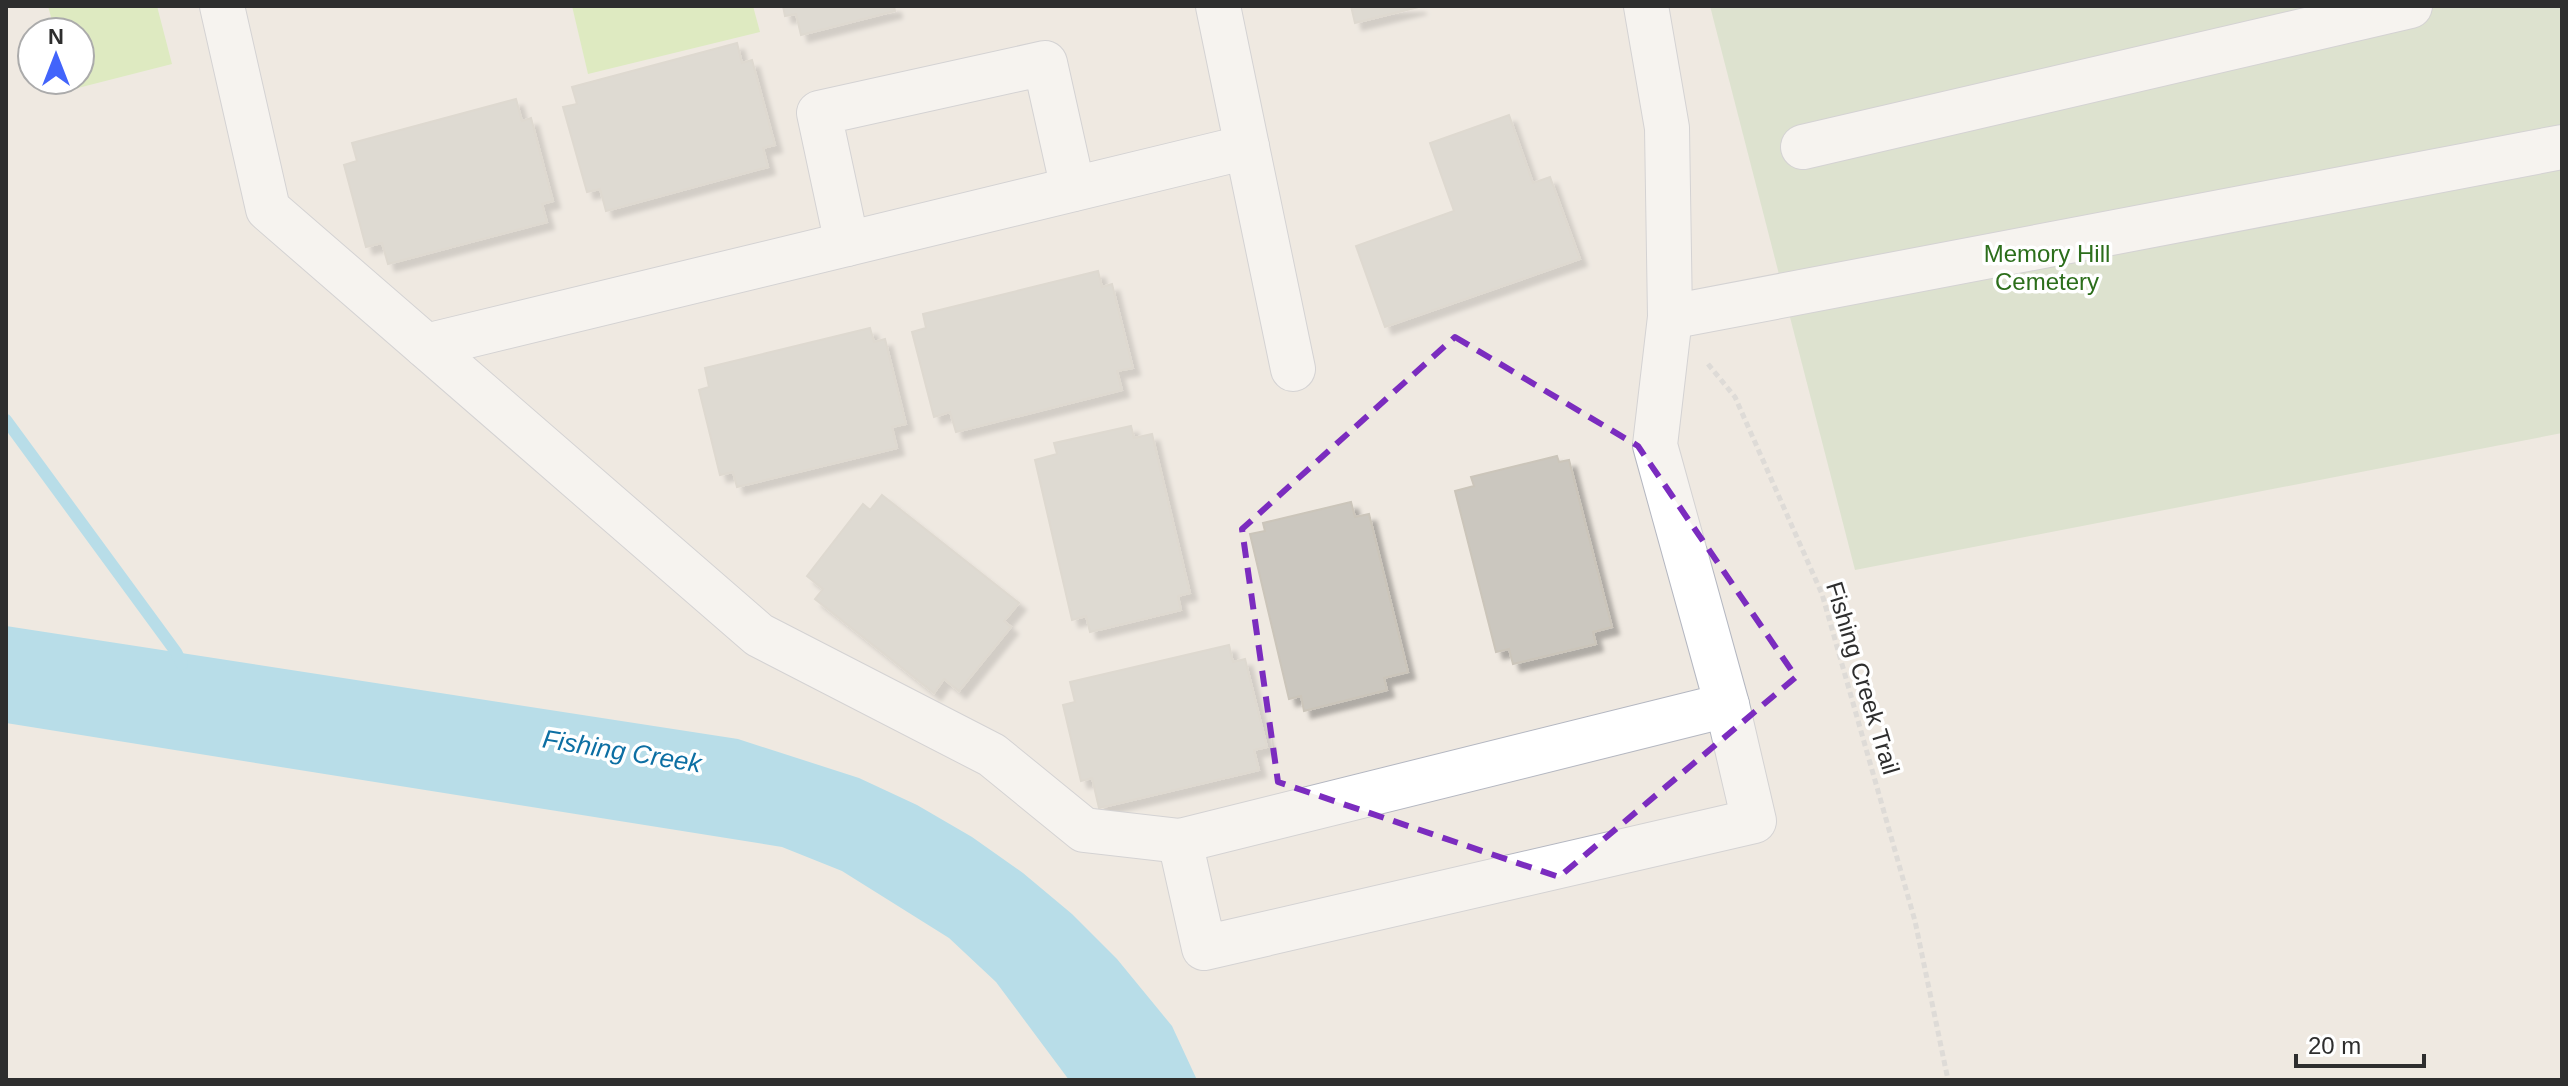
<svg xmlns="http://www.w3.org/2000/svg" width="2568" height="1086" font-family="Helvetica,sans-serif">
  <defs>
    <filter id="shadow"><feDropShadow dx="7" dy="7" stdDeviation="2" flood-color="#0004"/></filter>
  </defs>
  <rect width="100%" height="100%" fill="#efe9e1"/>
  <path fill="#c8d9b8" d="M 1710,6 L 2562,6 L 2562,433 L 1855,570 Z"/>
  <g fill="#c9ec9a">
    <path d="M 48,6 L 157,6 L 172,64 L 70,90 L 67,80 L 80,80 L 80,32 L 55,32 Z"/>
    <path d="M 572,6 L 753,6 L 760,32 L 588,74 Z"/>
  </g>
  <path fill="#75cff0" d="M 6,626 L 738,739 L 859,778 L 917,805 L 972,837 L 1023,873 L 1072,914 L 1117,959 L 1172,1026 L 1197,1080 L 1069,1080 L 996,982 L 949,938 L 842,871 L 782,847 L 6,723 Z"/>
  <g fill="none" stroke-linecap="round" stroke-linejoin="round">
    <path stroke="#75cff0" stroke-width="12" d="M 6,420 L 176,652 L 182,664"/>
  </g>
  <g fill="#cbc7bf" stroke="#cbc5ba" stroke-width="2" filter="url(#shadow)">
    <path d="M 783,6 L 894,6 L 895,11 L 801,35 L 796,14 L 785,16 Z"/>
    <path d="M 1351,6 L 1418,6 L 1419,7 L 1355,23 Z"/>
    <path d="M 737,43 L 742,63 L 752,60 L 775,145 L 763,148 L 768,167 L 606,211 L 600,189 L 587,192 L 563,107 L 577,104 L 572,87 Z"/>
    <path d="M 516,99 L 522,121 L 531,118 L 553,201 L 542,204 L 547,222 L 388,264 L 382,243 L 366,247 L 344,165 L 357,161 L 352,143 Z"/>
    <path d="M 1509,115 L 1533,183 L 1550,177 L 1580,259 L 1385,327 L 1356,246 L 1454,211 L 1430,143 Z"/>
    <path d="M 1098,271 L 1102,287 L 1112,284 L 1133,368 L 1117,371 L 1122,390 L 956,432 L 950,412 L 934,417 L 912,332 L 926,328 L 923,314 Z"/>
    <path d="M 870,328 L 874,342 L 885,339 L 906,424 L 892,427 L 897,448 L 737,487 L 733,472 L 720,475 L 699,390 L 709,387 L 705,368 Z"/>
    <path d="M 1131,426 L 1134,438 L 1152,434 L 1190,593 L 1178,596 L 1181,610 L 1090,632 L 1086,616 L 1072,620 L 1035,460 L 1057,454 L 1054,443 Z"/>
    <path d="M 1557,456 L 1559,462 L 1569,460 L 1612,627 L 1593,632 L 1596,644 L 1513,664 L 1509,649 L 1496,652 L 1455,491 L 1474,486 L 1471,477 Z"/>
    <path d="M 882,495 L 1019,603 L 1004,621 L 1011,627 L 959,691 L 944,679 L 934,693 L 815,599 L 823,589 L 807,576 L 863,504 L 870,510 Z"/>
    <path d="M 1351,502 L 1355,517 L 1369,514 L 1408,672 L 1384,678 L 1387,690 L 1304,711 L 1301,696 L 1289,699 L 1250,534 L 1265,531 L 1263,523 Z"/>
    <path d="M 1229,645 L 1233,662 L 1245,659 L 1267,747 L 1254,750 L 1259,770 L 1099,808 L 1092,778 L 1081,781 L 1063,705 L 1075,702 L 1070,682 Z"/>
  </g>
  <g fill="none" stroke-linecap="round" stroke-linejoin="round">
    <defs>
      <g id="minor">
        <path d="M 222,6 L 268,209 L 759,635 L 992,755 L 1084,830 L 1180,841 L 1727,705 L 1655,445 L 1670,317 L 1667,128 L 1646,6"/>
        <path d="M 1247,147 L 1293,369"/>
        <path d="M 1803,147 L 2410,6"/>
        <path d="M 847,244 L 819,113 L 1045,63 L 1073,189"/>
        <path d="M 1670,317 L 2562,147"/>
        <path d="M 426,346 L 1247,147 L 1218,6"/>
        <path d="M 1180,841 L 1204,948 L 1754,821 L 1727,705"/>
      </g>
    </defs>
    <use href="#minor" stroke="#b4b7c1" stroke-width="46"/>
    <path stroke="#c9c9c9" stroke-width="5" stroke-dasharray="6 4" stroke-linecap="butt" d="M 1708,364 L 1735,397 L 1822,594 L 1915,921 L 1948,1080"/>
    <use href="#minor" stroke="#fff" stroke-width="44"/>
  </g>
  <path d="M0 0H2568V1086H0ZM 1455,337 L 1638,446 L 1796,677 L 1559,877 L 1278,782 L 1242,529 Z" fill="#efe9e1" fill-opacity=".55" fill-rule="evenodd"/>
  <path fill="none" stroke="#7b2cbf" stroke-width="6" stroke-dasharray="16 10" stroke-linejoin="round" d="M 1455,337 L 1638,446 L 1796,677 L 1559,877 L 1278,782 L 1242,529 Z"/>
  <g text-anchor="middle" dominant-baseline="central" stroke-width="7" stroke-linejoin="round" paint-order="stroke">
    <g font-size="24" fill="#2c6e1b" stroke="#fff">
      <text x="2047" y="253">Memory Hill<tspan x="2047" dy="28">Cemetery</tspan></text>
    </g>
    <g font-size="24" fill="#2e2e2e" stroke="#fff">
      <text transform="translate(1863 678) rotate(73)">Fishing Creek Trail</text>
    </g>
    <g font-size="26" font-style="italic" fill="#0d6fa3" stroke="#fff">
      <text transform="translate(622 751) rotate(9)">Fishing Creek</text>
    </g>
  </g>
  <rect width="2568" height="1086" fill="none" stroke="#2e2e2e" stroke-width="16"/>
  <g transform="translate(56 56)"><circle r="38" fill="#ffffff" stroke="#ababab" stroke-width="2"/>
  <path d="M0-6L14 30L0 20L-14 30Z" fill="#4264fb"/>
  <text y="-12" font-size="22" font-weight="bold" text-anchor="middle" fill="#2e2e2e">N</text>
  </g>
  <path d="M2296 1054v12h128v-12" fill="none" stroke="#2e2e2e" stroke-width="4"/>
  <text x="2308" y="1054" font-size="24" fill="#2e2e2e" stroke="#ffffff" stroke-width="6" paint-order="stroke">20 m</text>
</svg>
